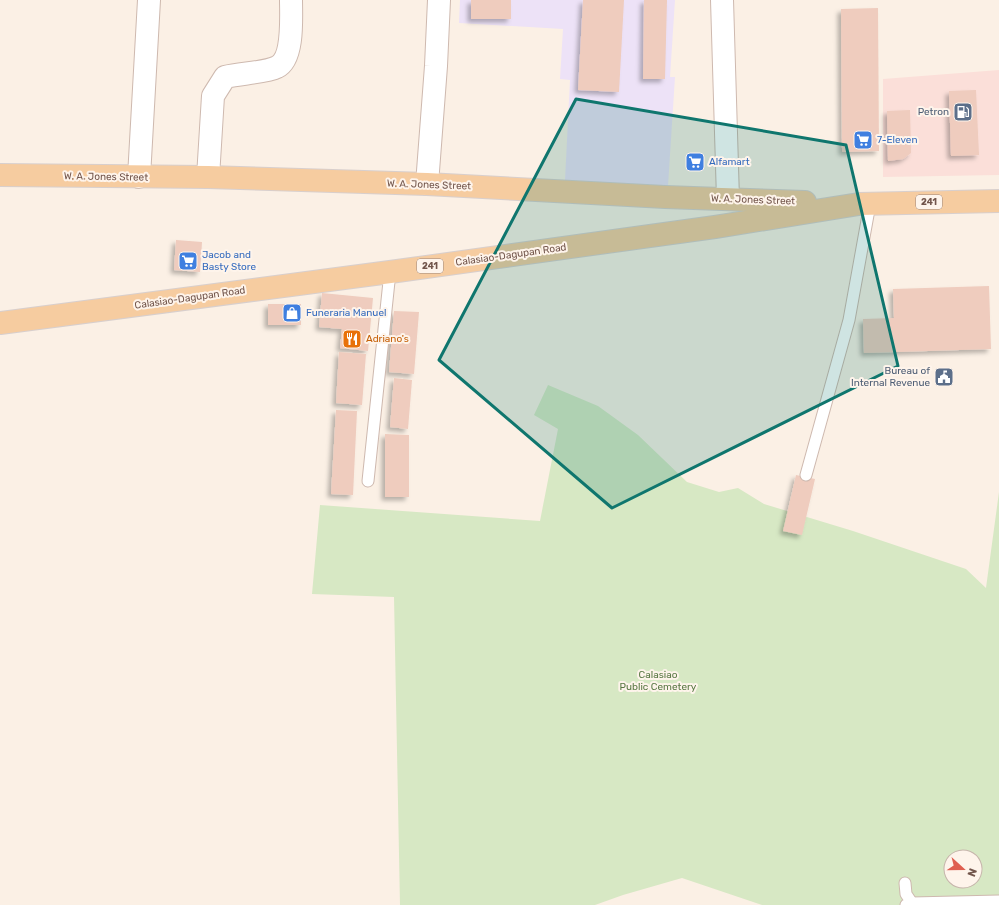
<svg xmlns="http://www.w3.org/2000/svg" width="999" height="905" font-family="Rubik,sans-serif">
  <defs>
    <filter id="shadow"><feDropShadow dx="-3.5" dy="3.5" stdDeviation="2" flood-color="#0004"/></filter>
  </defs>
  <rect width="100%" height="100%" fill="#fbf0e5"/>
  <path fill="#fbdfd9" d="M 999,70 L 999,175 L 883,177 L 883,79 Z"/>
  <path fill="#ede2f7" d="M 460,0 L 675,0 L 670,77 L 675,77 L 668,186 L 565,180 L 570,80 L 560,79 L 563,29 L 459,23 Z"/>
  <path fill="#d7e8c4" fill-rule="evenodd" d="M 548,385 L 598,406 L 638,435 L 687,482 L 719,492 L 738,488 L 764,504 L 853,531 L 966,569 L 986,588 L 999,492 L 999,905 L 762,905 L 682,878 L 623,895 L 595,905 L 400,905 L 394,597 L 312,594 L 320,505 L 540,521 L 558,429 L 534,415 ZM 951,857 L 975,857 L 975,881 L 951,881 Z"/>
  <g fill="#efccbe" filter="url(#shadow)">
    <rect x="471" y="0" width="40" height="19"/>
    <path d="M 583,0 L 624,0 L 619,92 L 578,90 Z"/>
    <path d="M 644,0 L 667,0 L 665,79 L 643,79 Z"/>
    <path d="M 878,8 L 879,151 L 842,152 L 841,9 Z"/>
    <path d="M 976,90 L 979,155 L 951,156 L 949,91 Z"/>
    <path d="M 910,110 L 911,153 L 903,159 L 888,161 L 887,111 Z"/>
    <path d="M 176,240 L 202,242 L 200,272 L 174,270 Z"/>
    <path d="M 989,286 L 991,349 L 864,353 L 863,319 L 894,318 L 893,289 Z"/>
    <path d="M 322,293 L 373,298 L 368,351 L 340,348 L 342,329 L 319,327 Z"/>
    <rect x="268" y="304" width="33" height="21"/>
    <path d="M 394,311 L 419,312 L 414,374 L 389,372 Z"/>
    <path d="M 339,352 L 366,354 L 362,405 L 336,403 Z"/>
    <path d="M 394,378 L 412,380 L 408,429 L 390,427 Z"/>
    <path d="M 336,410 L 357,411 L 353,495 L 331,494 Z"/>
    <path d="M 385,434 L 409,435 L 409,497 L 385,497 Z"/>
    <path d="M 796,475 L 815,479 L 802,535 L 783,531 Z"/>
  </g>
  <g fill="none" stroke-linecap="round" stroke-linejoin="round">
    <defs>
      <g id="service">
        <path d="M 806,475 L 849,320 L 870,204"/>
        <path d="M 368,481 L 390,272"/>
        <path d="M 905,883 L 906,894 L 912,903 L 906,905"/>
        <path d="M 912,905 L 912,903 L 999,901"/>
      </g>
      <g id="minor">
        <path d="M 722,0 L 728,199"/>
        <path d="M 139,177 L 149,0"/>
        <path d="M 208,177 L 213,96 L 225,77 C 241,73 265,73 277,67 C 294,59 291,16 291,0"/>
        <path d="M 427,184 L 436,66 L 439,0"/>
      </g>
      <g id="primary">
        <path d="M 0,175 L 208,177 L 427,184 L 665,197 L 805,202"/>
        <path d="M 0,323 L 390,272 L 715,227 L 859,204 L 999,201"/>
      </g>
    </defs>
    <use href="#service" stroke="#ceb9af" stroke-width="13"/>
    <use href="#minor" stroke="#ceb9af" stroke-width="24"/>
    <use href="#primary" stroke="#d8cfcd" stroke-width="24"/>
    <use href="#service" stroke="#fff" stroke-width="11"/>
    <use href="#minor" stroke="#fff" stroke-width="22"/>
    <use href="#primary" stroke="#f6cca0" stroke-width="22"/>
  </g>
  <path fill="#0f766e" fill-opacity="0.2" stroke="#0f766e" stroke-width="3" stroke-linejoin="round" d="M 576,99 L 846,145 L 898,366 L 612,508 L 439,360 Z"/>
  <defs>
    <symbol id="fuel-square" viewBox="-11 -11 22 22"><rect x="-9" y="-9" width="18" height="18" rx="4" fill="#5c6f8a" stroke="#fef4eb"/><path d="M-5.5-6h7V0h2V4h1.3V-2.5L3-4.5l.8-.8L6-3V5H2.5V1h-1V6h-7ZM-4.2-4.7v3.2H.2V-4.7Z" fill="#fff"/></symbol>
    <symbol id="supermarket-square" viewBox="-11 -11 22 22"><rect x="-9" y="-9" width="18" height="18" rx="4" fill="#3f7fe0" stroke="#fef4eb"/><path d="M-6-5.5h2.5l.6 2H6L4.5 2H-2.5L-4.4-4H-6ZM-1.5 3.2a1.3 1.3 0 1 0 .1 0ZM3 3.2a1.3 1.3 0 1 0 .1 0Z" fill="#fff"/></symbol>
    <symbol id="shop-square" viewBox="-11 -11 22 22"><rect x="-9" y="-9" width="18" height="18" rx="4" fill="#3f7fe0" stroke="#fef4eb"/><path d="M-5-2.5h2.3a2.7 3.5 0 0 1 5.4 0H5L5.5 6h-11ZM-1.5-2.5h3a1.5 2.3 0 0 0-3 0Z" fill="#fff"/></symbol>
    <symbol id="restaurant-square" viewBox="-11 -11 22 22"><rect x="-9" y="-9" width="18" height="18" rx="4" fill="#e8710a" stroke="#fef4eb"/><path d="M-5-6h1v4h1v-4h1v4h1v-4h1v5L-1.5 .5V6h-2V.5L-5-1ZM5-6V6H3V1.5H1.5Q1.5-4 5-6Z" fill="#fff"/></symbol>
    <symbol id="civic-square" viewBox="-11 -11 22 22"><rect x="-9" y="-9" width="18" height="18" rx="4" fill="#5c6f8a" stroke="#fef4eb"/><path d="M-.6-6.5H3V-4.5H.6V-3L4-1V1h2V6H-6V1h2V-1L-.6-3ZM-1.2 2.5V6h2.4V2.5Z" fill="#fff"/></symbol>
  </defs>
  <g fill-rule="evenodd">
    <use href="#fuel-square" x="952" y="101" width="22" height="22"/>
    <use href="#supermarket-square" x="852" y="129" width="22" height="22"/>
    <use href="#supermarket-square" x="684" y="151" width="22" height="22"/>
    <use href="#supermarket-square" x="177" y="250" width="22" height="22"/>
    <use href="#shop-square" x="281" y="302" width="22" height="22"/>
    <use href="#restaurant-square" x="341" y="328" width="22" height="22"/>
    <use href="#civic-square" x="933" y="366" width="22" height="22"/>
  </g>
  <g text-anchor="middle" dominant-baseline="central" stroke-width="4" stroke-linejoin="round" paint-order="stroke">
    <g fill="#fef4eb" stroke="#9c857b" stroke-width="1">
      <rect x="916" y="195" width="26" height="14" rx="3"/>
      <rect x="417" y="259" width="26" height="14" rx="3"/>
    </g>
    <g font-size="9" font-weight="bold" fill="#72554b">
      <text x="929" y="202">241</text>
      <text x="430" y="266">241</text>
    </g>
    <g font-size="10" fill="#4e5e75" stroke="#fef4eb" text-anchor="end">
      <text x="949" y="112">Petron</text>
      <text x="930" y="371">Bureau of<tspan x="930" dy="12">Internal Revenue</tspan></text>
    </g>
    <g font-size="10" fill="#366cbe" stroke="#fef4eb" text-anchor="start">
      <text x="877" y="140">7-Eleven</text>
      <text x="709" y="162">Alfamart</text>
      <text x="202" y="255">Jacob and<tspan x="202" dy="12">Basty Store</tspan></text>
      <text x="306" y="313">Funeraria Manuel</text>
    </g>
    <g font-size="10" fill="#72554b" stroke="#fef4eb">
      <text transform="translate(106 177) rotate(1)">W. A. Jones Street</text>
      <text transform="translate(429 185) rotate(2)">W. A. Jones Street</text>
      <text transform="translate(753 200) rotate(2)">W. A. Jones Street</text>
      <text transform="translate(511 255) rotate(-8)">Calasiao-Dagupan Road</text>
      <text transform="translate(190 298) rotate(-8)">Calasiao-Dagupan Road</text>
    </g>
    <g font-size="10" fill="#c56008" stroke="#fef4eb" text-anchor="start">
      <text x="366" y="339">Adriano's</text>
    </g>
    <g font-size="10" fill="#597844" stroke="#fef4eb">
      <text x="658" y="675">Calasiao<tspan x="658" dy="12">Public Cemetery</tspan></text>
    </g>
  </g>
  <g transform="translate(963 869) rotate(111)"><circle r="19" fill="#fef4eb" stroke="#c6b4ab"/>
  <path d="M0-3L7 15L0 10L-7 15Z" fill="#df5f50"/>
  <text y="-6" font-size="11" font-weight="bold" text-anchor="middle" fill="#72554b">N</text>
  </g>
</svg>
